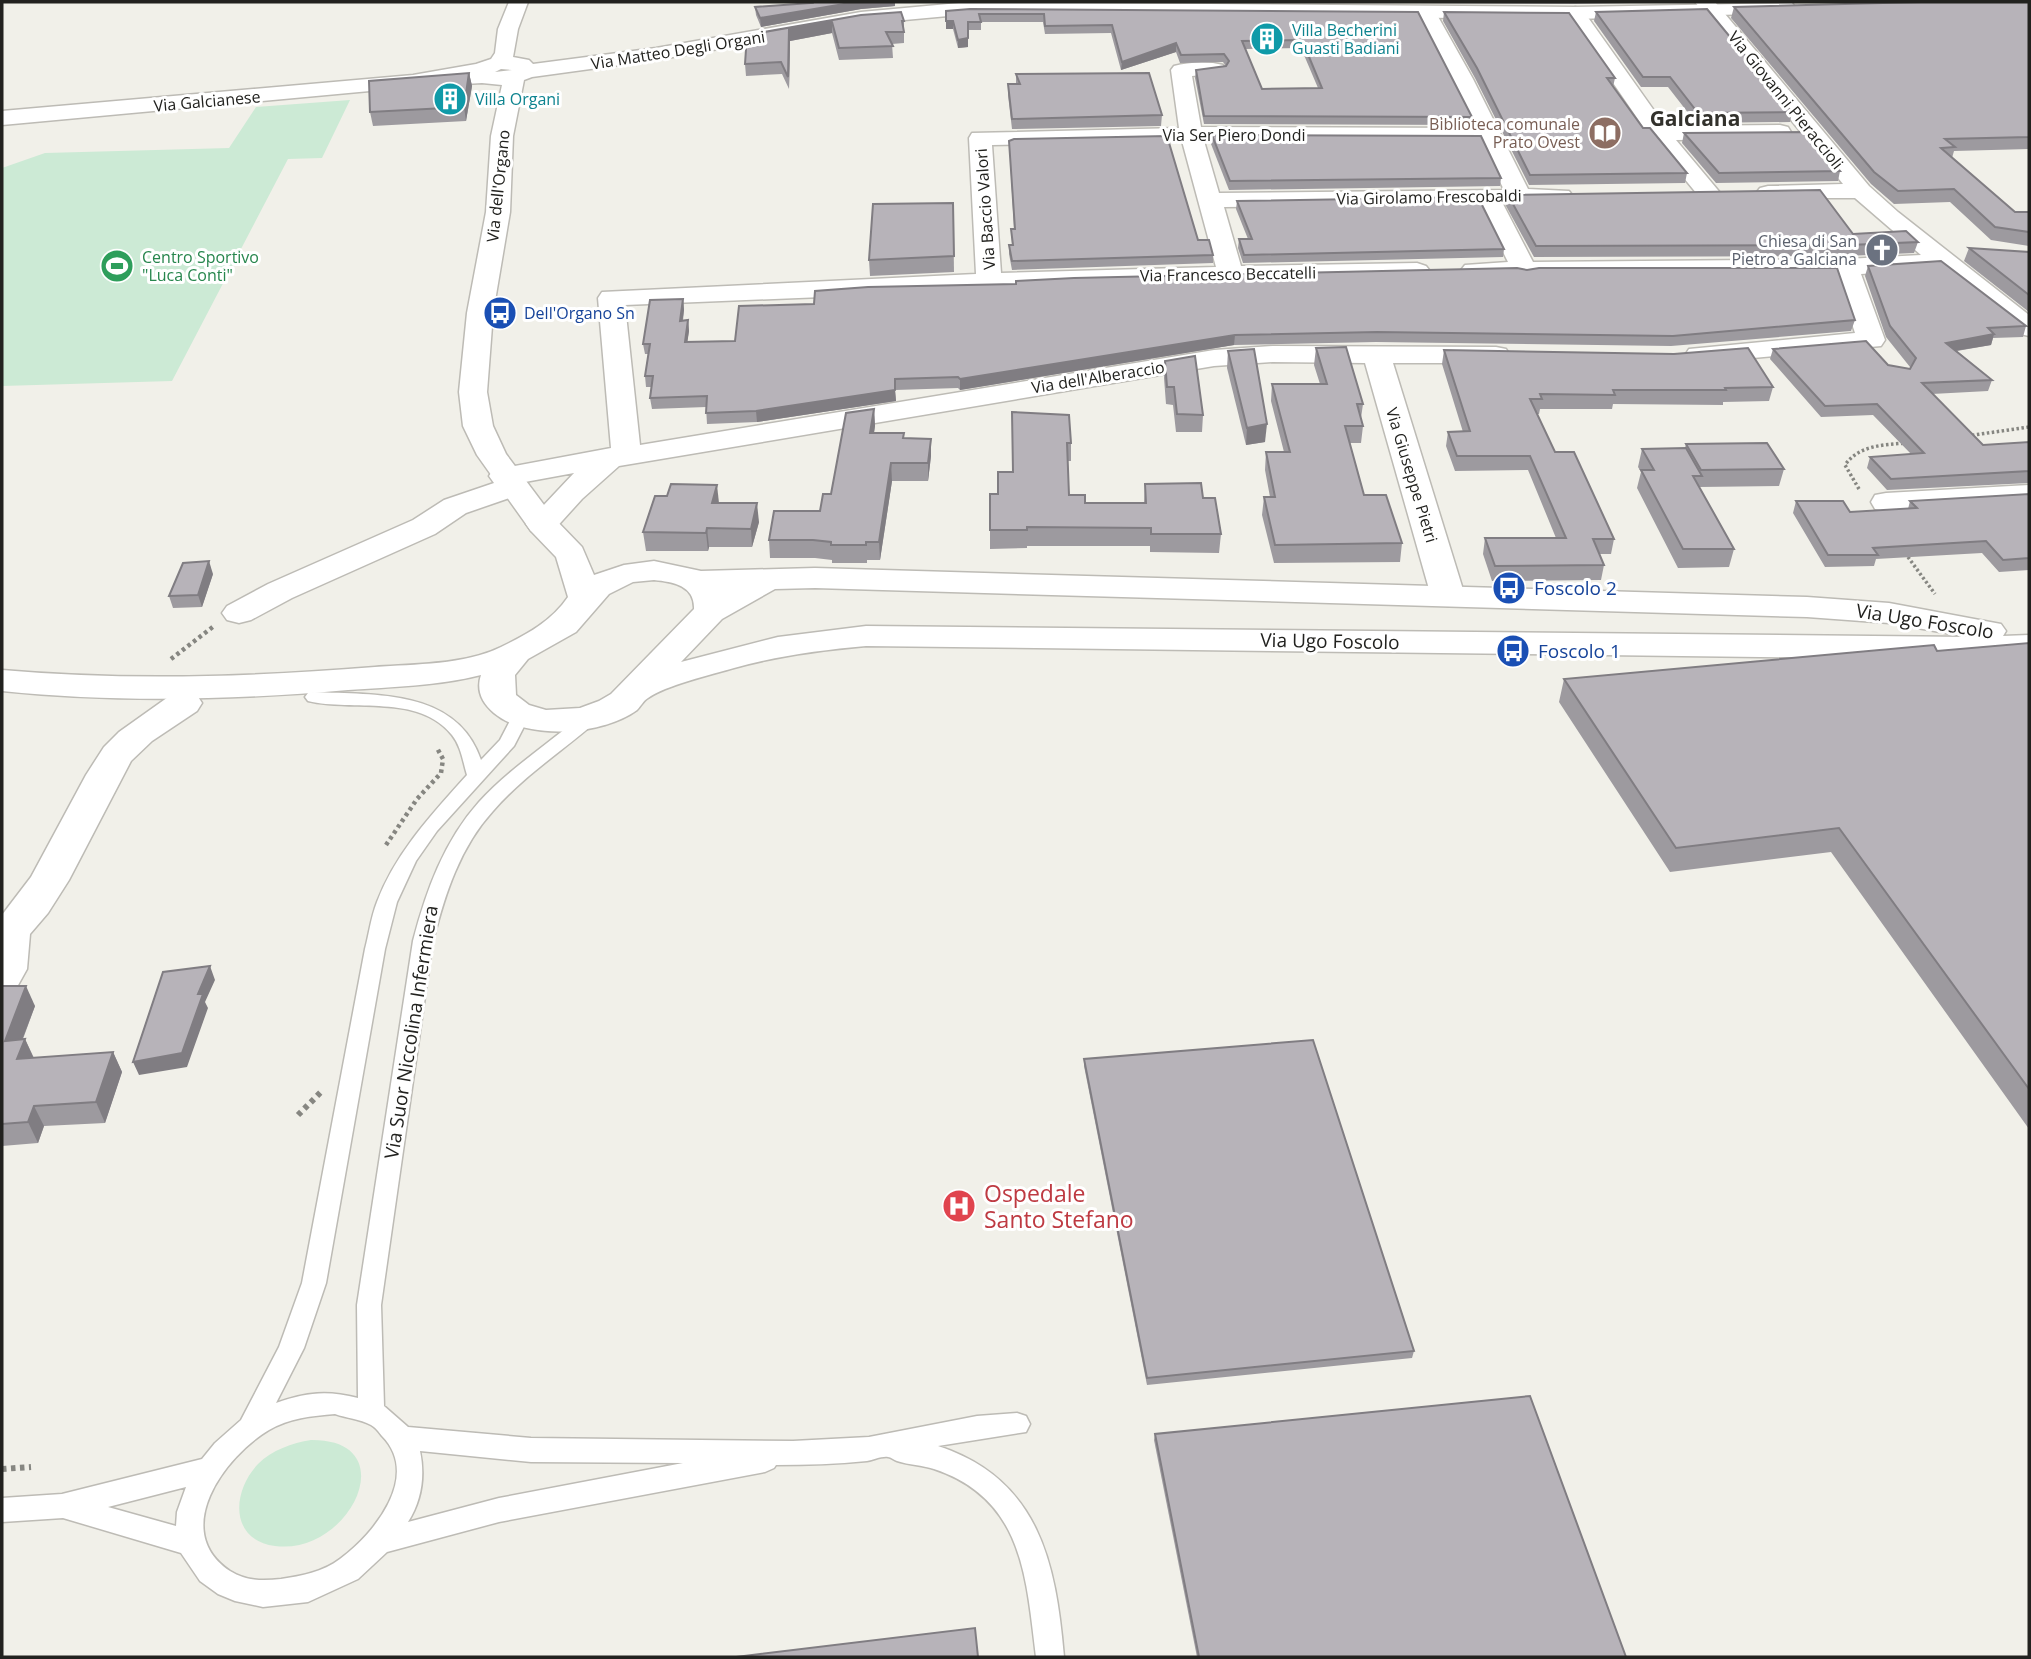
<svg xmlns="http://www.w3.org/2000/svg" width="2031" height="1659" font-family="'Open Sans',sans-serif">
  <rect width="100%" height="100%" fill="#f1f0e9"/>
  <g fill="#ccead5">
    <path d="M 350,100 L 322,158 L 288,159 L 172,381 L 2,386 L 2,168 L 45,153 L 229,148 L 256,107 Z"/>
    <path d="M 311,1440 C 406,1439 350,1556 275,1546 C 229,1540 232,1491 258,1464 C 272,1450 292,1443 311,1440 Z"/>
  </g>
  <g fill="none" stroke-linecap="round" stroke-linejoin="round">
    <defs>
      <path id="service" d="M 314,692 C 376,695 457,689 481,760 L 500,740 L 515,711 L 521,710 L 530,715 L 514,746 L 437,831 L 416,861 L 397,902 L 385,949 L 326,1283 L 304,1348 L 276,1403 C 306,1392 328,1390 358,1398 L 357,1305 L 413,941 C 426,891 444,841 479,802 C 510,768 551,742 586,712 L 598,712 L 601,716 L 598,720 C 564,750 523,776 493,811 C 460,847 445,894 433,941 L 381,1305 L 384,1406 L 408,1427 L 531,1438 L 793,1441 L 869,1437 L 977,1416 L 1017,1413 L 1026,1416 L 1030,1424 L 1026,1432 L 938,1446 C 1039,1479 1056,1563 1064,1657 L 1036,1657 C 1026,1578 1024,1499 934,1469 C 922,1465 909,1465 897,1461 C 894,1460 891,1457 888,1457 C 882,1456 873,1460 867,1461 C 837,1464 806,1465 776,1465 L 774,1468 L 765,1472 L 499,1522 L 387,1552 L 358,1579 L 308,1602 L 263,1607 L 235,1601 L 218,1594 L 200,1581 L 181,1553 L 63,1518 L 2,1522 L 2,1498 L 62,1494 L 202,1459 L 215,1443 L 241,1420 L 279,1347 L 302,1283 L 365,949 C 369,934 371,917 377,902 C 396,852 432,814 467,775 C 463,762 461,746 452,735 C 418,693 353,712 308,701 L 305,697 L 308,693 ZM 335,1414 C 346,1418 360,1419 371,1425 C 375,1427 379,1432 382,1436 C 421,1476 375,1533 340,1559 C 323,1572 301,1576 281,1579 C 262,1581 246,1581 230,1571 C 170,1531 224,1457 269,1430 C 289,1418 312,1416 335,1414 ZM 420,1451 L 531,1462 L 683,1463 L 499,1498 L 408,1522 C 422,1500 425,1475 420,1451 ZM 186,1487 L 177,1512 L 176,1526 L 108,1507 Z"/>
      <g id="minor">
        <path d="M 1695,2 L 1715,2 L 1869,186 L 1898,212 L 2029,315 L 2029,336 L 2020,334 L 1939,269 L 1861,274 L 1885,340 L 1881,346 L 1699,363 L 1689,361 L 1685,355 L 1689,349 L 1855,333 L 1836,275 L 1474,278 L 1465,275 L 1461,270 L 1465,265 L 1508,262 L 1479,204 L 1224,207 L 1241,266 L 1417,263 L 1426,266 L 1430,271 L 1426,276 L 1417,279 L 1115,285 L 625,305 L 640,445 L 1214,350 L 1272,346 L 1496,347 L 1506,349 L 1510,355 L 1506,361 L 1496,363 L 1393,363 L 1465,596 L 1460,603 L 1448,606 L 1436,603 L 1431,596 L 1365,363 L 1272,362 L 1214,366 L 619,466 L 582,499 L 553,531 L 542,533 L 531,531 L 526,524 L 574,473 L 525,482 L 528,487 L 524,493 L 466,513 L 435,534 L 292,598 L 251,620 L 239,623 L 227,620 L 222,613 L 227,606 L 268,584 L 413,520 L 444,500 L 494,483 L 489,476 L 493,470 L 611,448 L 598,298 L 602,292 L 976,274 L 969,138 L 972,133 L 1179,128 L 1171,70 L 1174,66 C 1188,62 1209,61 1223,65 L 1226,69 L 1223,73 L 1192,76 L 1201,127 L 1475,128 L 1416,13 L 1426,7 L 1436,13 L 1473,79 L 1528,189 L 1569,191 L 1573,196 L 1569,201 L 1561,203 L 1503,204 L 1533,262 L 1846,259 L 1921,255 L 1855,198 L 1760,198 L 1756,193 L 1760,188 L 1768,186 L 1843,184 ZM 1182,141 L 1216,267 L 1001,273 L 992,145 ZM 1204,141 L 1481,142 L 1504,190 L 1219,193 Z"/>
        <path d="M 1575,7 L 1582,9 L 1665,126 L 1780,125 L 1788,127 L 1791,132 L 1788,137 L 1780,139 L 1676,140 L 1722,195 L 1718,200 L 1702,200 L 1651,138 L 1565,13 Z"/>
        <path d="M 2029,485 L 2029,503 L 1886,511 L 1875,509 L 1871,502 L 1875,495 L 1886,493 Z"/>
        <path d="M 184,692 L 197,695 L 202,703 L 197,711 L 152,741 L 131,761 L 69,880 L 48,913 L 30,934 L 27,969 L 17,987 L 2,992 L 2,915 L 31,877 L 86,775 L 104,747 L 119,732 L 171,695 Z"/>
      </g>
      <path id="tertiary" d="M 509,2 L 528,2 L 518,29 L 513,57 L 529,60 L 533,64 L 656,48 L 861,12 L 970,2 L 1575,7 L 1792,3 L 1795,7 L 1792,11 L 1785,13 L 1575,19 L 970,14 L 861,24 L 656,60 L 532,77 L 524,80 L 513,136 L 510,212 L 493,313 L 487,392 L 493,426 L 506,454 L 553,517 L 582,547 L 594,575 L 624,565 L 654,561 L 701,571 L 815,568 L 1807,597 L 1889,603 L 2001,624 L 2006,631 L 2003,636 L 2029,635 L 2029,655 L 1934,659 L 866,646 C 821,650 777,656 734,668 C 713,674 664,686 648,698 C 643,701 641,706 637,710 C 603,735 527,741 494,713 C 482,703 476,690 481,675 C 438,686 392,687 348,690 C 233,700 117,703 2,691 L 2,670 C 127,681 250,677 375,667 C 415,664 464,665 501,647 C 526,635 552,621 568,597 L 556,557 L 531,531 L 477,455 L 463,426 L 459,392 L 467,313 L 486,212 L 491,136 L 502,85 L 482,83 L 413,87 L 2,125 L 2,111 L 413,75 L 476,64 L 491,59 L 495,53 L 498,29 ZM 501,69 L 512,70 L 495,72 ZM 654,580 C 674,582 695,586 694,609 L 611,694 L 599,701 L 580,708 L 546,710 L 529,705 L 516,695 L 515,675 L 528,659 L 576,632 L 609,594 L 633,582 ZM 815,588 L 1807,617 L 1889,623 L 1968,637 L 866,626 L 778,637 L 681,662 L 722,619 L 775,589 Z"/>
    </defs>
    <use href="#service" stroke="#bdbbb5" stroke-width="3"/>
    <use href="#minor" stroke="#bdbbb5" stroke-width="3"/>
    <use href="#tertiary" stroke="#bdbbb5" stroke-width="3"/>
    <g stroke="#868681" stroke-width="3.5" stroke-dasharray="2.5 2.5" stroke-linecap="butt">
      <path d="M 1967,436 L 2029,427"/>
      <path d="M 1859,489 L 1845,465 C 1859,445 1883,445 1906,443"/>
      <path d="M 1905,553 L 1935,594"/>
    </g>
    <g stroke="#868681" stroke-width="4.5" stroke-dasharray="3.5 3.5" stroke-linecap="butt">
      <path d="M 171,659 L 214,626"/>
      <path d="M 386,845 L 417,799 L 441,773 L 443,759 L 437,748"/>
    </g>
    <g stroke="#868681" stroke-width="6" stroke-dasharray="4.5 4.5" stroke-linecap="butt">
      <path d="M 298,1115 L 321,1092"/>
      <path d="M 2,1469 L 31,1467"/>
    </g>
    <use href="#service" fill="#fff" fill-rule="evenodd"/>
    <use href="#minor" fill="#fff" fill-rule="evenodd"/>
    <use href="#tertiary" fill="#fff" fill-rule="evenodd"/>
  </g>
  <g fill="#9d9a9f" fill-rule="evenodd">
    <path d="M 810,2 L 895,2 L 895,6 L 861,9 L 761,27 L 756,15 L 755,7 L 811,3 Z"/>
    <path d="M 1258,2 L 1686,2 L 1575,4 Z"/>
    <path d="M 2029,2 L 2029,149 L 1954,151 L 1952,158 L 2015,212 L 2029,212 L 2029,246 L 1991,240 L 1950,202 L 1894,204 L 1871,184 L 1731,18 L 1734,7 Z"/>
    <path d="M 946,11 L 1418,12 L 1472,117 L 1471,125 L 1204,124 L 1195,78 L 1196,70 L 1226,66 L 1223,62 L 1180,63 L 1176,52 L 1121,70 L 1111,33 L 1045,34 L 1043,22 L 981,22 L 981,30 L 968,30 L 968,47 L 958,48 L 953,29 L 946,29 ZM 1301,48 L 1318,88 L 1262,89 L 1245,49 Z"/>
    <path d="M 1444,12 L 1615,78 L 1613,87 L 1643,128 L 1687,173 L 1685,183 L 1529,185 L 1475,78 L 1443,21 Z"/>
    <path d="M 1596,12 L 1792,112 L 1790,122 L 1696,123 L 1668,87 L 1641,87 L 1594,21 Z"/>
    <path d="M 861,15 L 904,21 L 904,43 L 892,44 L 893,58 L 839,60 L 832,33 L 790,41 L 789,89 L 782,74 L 746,76 L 745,64 L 747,35 Z"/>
    <path d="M 469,73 L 472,86 L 466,121 L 373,126 L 370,112 Z"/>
    <path d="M 1016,74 L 1162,115 L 1161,126 L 1012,129 L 1008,95 L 1008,84 L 1016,84 Z"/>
    <path d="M 1684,133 L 1840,171 L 1838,181 L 1716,183 L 1682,143 Z"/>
    <path d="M 1212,135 L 1501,178 L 1500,186 L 1229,190 L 1211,144 Z"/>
    <path d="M 1009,141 L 1198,240 L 1213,255 L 1213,263 L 1012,270 L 1009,254 L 1009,245 L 1012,245 L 1011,229 L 1014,229 Z"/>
    <path d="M 1508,195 L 1853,234 L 1918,242 L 1914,253 L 1846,256 L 1534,257 L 1506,206 Z"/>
    <path d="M 1237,201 L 1504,249 L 1503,257 L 1243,263 L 1238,248 L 1239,239 L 1248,239 L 1236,209 Z"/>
    <path d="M 953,203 L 954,272 L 870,276 L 869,260 Z"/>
    <path d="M 1969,248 L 2029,252 L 2029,312 L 1964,261 Z"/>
    <path d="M 1868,266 L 2026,326 L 2023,337 L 1993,338 L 1991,345 L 1957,351 L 1992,380 L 1988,391 L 1932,394 L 1983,445 L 2029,442 L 2029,483 L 1887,490 L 1867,468 L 1870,457 L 1911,454 L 1873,415 L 1821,417 L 1770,359 L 1773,349 L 1910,369 L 1910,367 L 1886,337 L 1865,276 Z"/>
    <path d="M 1527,270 L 1855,320 L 1851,331 L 1671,346 L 1376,342 L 1234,345 L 960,390 L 958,388 L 895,390 L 896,401 L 757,422 L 707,424 L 706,407 L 652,409 L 650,398 L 652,387 L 646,387 L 645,376 L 648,354 L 645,354 L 643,344 L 683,299 L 684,310 L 683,321 L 688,320 L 689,331 L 687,342 L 735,341 L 814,304 L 1016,284 Z"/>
    <path d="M 1316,348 L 1363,404 L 1361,418 L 1363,426 L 1361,443 L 1350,443 L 1364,495 L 1402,543 L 1400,562 L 1274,563 L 1262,515 L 1264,497 L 1270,497 L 1265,470 L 1266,452 L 1284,452 L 1271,401 L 1272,384 L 1320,384 L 1314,365 Z"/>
    <path d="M 1444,350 L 1773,387 L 1769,401 L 1723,402 L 1723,405 L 1613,404 L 1612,409 L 1540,409 L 1539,414 L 1537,414 L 1555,452 L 1614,539 L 1611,554 L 1599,554 L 1604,565 L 1601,580 L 1492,581 L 1483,554 L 1485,538 L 1556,538 L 1528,470 L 1455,471 L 1446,446 L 1448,432 L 1463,432 L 1442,364 Z"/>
    <path d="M 1228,351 L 1265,442 L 1246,445 L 1227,368 Z"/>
    <path d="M 1165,361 L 1203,415 L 1202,432 L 1176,432 L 1173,405 L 1166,404 L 1164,378 Z"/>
    <path d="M 874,409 L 875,426 L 874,433 L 904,433 L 904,438 L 931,439 L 931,456 L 928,481 L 892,481 L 880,560 L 867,560 L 867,563 L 832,563 L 832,560 L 815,558 L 770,558 L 769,540 L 820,511 L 831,494 Z"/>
    <path d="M 1012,412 L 1071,443 L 1071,461 L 1068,461 L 1069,495 L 1085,503 L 1144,503 L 1145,484 L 1203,498 L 1221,534 L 1219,553 L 1150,552 L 1150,546 L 1027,546 L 1027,548 L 990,549 L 990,494 L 998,494 L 1013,472 Z"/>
    <path d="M 1686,444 L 1784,469 L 1779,486 L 1699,487 L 1734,549 L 1729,567 L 1678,568 L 1637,488 L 1641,472 L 1638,467 L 1642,449 L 1685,448 Z"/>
    <path d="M 2029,494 L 2029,570 L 1999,572 L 1982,553 L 1876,559 L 1874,566 L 1825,567 L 1793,513 L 1796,501 L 1850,512 L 1908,509 L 1910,501 Z"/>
    <path d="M 719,503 L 759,522 L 752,547 L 709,547 L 708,551 L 646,551 L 643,532 Z"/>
    <path d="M 213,574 L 202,607 L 173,608 L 169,596 Z"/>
    <path d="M 2029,643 L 2029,1129 L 1831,852 L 1670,872 L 1559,702 L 1564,679 L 1937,651 Z"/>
    <path d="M 2,986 L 35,1006 L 23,1039 L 25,1039 L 34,1058 L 113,1052 L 122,1072 L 105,1123 L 44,1126 L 38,1143 L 2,1146 Z"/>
    <path d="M 1084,1059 L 1414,1351 L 1412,1358 L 1147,1385 L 1084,1066 Z"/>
    <path d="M 1155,1434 L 1626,1657 L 1197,1657 L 1154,1440 Z"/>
  </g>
  <g fill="#807d82">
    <path d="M 856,2 L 895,2 L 895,6 L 861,9 L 761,27 L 760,18 Z"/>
    <rect x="946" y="21" width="7" height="8"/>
    <path d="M 832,22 L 832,33 L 790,41 L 789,89 L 789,29 Z"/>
    <path d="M 968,38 L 968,47 L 958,48 L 958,40 Z"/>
    <path d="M 1176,43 L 1176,52 L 1121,70 L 1122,62 Z"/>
    <path d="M 469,73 L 472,86 L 466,121 L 464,107 Z"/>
    <path d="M 683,299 L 684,310 L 681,331 L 680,321 Z"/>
    <path d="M 688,320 L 689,331 L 686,352 L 685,342 Z"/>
    <path d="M 1994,334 L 1991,345 L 1942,353 L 1946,343 Z"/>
    <path d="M 1235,335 L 1234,345 L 960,390 L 960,379 Z"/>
    <path d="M 895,390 L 896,401 L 757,422 L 756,411 Z"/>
    <path d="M 874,409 L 875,426 L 871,451 L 870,433 Z"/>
    <path d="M 1267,424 L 1265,442 L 1246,445 L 1247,428 Z"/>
    <path d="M 931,439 L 931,456 L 928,481 L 928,463 Z"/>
    <path d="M 891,463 L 892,481 L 880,560 L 879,542 Z"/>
    <path d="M 717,485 L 719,503 L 712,503 Z"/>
    <path d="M 757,503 L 759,522 L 752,547 L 751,529 Z"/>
    <path d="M 707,528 L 709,547 L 708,551 L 706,533 Z"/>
    <path d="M 209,561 L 213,574 L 202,607 L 198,595 Z"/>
    <path d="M 210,966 L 215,980 L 205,1002 L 208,1008 L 187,1067 L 139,1075 L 133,1062 L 198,994 Z"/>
    <path d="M 26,986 L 35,1006 L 14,1061 L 5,1041 Z"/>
    <path d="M 25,1039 L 34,1059 L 17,1059 Z"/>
    <path d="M 113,1052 L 122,1072 L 105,1123 L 96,1102 Z"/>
    <path d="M 34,1106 L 44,1126 L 38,1143 L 28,1122 Z"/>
  </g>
  <g fill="#b7b3b9" stroke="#807d82" stroke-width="2" fill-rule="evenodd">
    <path d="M 811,2 L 856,2 L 760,18 L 755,7 L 812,3 Z"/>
    <path d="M 1921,2 L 2029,2 L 2029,137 L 1945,139 L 1955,147 L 1941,148 L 2015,212 L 2029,212 L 2029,232 L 1995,227 L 1954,189 L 1898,191 L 1874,172 L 1734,7 Z"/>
    <path d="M 970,9 L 1418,12 L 1472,117 L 1204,116 L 1196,70 L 1226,66 L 1229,61 L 1224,54 L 1181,55 L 1176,43 L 1122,62 L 1112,25 L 1045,26 L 1044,14 L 979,14 L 981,22 L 968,22 L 968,38 L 958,40 L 953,21 L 946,21 L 946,11 ZM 1302,40 L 1322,88 L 1262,89 L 1242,41 Z"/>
    <path d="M 1707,9 L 1792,112 L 1698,113 L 1670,77 L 1643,77 L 1596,12 Z"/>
    <path d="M 901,12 L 904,21 L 902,21 L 904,32 L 886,32 L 893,46 L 839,48 L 832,22 L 789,29 L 788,77 L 781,62 L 745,64 L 747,35 L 861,15 Z"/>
    <path d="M 1444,12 L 1569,13 L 1615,78 L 1607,78 L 1643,128 L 1650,128 L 1687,173 L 1530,175 L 1477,68 Z"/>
    <path d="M 469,73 L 464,107 L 370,112 L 369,81 Z"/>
    <path d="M 1149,73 L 1162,115 L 1012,119 L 1008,84 L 1020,84 L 1016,74 Z"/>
    <path d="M 1807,132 L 1840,171 L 1719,173 L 1684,133 Z"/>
    <path d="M 1212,135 L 1481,136 L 1501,178 L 1230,181 Z"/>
    <path d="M 1167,136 L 1198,240 L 1209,240 L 1213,255 L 1012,261 L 1009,245 L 1013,245 L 1011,229 L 1015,229 L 1009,141 L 1014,139 Z"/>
    <path d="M 1820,190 L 1853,234 L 1906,231 L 1918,242 L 1849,245 L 1536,246 L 1508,195 Z"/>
    <path d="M 1478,197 L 1504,249 L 1244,255 L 1239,239 L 1252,239 L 1237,201 Z"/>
    <path d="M 953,203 L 954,256 L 869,260 L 873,204 Z"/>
    <path d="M 1969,248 L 2029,252 L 2029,295 Z"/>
    <path d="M 1941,261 L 2026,326 L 1988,328 L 1994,334 L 1946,343 L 1992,380 L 1922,383 L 1983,445 L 2029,442 L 2029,471 L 1891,479 L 1870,457 L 1924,453 L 1877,404 L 1825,406 L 1773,349 L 1866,341 L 1888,365 L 1910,369 L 1916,358 L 1890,326 L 1868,266 Z"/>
    <path d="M 1517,268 L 1527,270 L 1539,268 L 1837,268 L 1855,320 L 1673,336 L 1377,332 L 1235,335 L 960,379 L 958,377 L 895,379 L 895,390 L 756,411 L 706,413 L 707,396 L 650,398 L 653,376 L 645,376 L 650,344 L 643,344 L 650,300 L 683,299 L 680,321 L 688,320 L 685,342 L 735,341 L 739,306 L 814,304 L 815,291 L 868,287 L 1016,284 L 1016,281 L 1074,278 Z"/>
    <path d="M 1346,347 L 1363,404 L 1357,404 L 1363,426 L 1345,426 L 1364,495 L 1386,495 L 1402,543 L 1275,545 L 1264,497 L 1275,497 L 1266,452 L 1290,452 L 1272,384 L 1327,384 L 1316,348 Z"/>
    <path d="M 1748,348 L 1773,387 L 1725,388 L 1726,390 L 1613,390 L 1615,395 L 1540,394 L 1542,399 L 1530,399 L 1555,452 L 1574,452 L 1614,539 L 1593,539 L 1604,565 L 1495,566 L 1485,538 L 1566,538 L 1530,456 L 1457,456 L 1448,432 L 1470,431 L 1444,350 L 1674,354 Z"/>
    <path d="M 1254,349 L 1267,424 L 1247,428 L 1228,351 Z"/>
    <path d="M 1195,356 L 1203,415 L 1177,414 L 1174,387 L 1167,387 L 1165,361 Z"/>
    <path d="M 874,409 L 870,433 L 904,433 L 903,438 L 931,439 L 928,463 L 891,463 L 879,542 L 866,542 L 866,545 L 831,545 L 831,542 L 813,540 L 769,540 L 774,511 L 820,511 L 823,494 L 831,494 L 846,413 Z"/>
    <path d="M 1012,412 L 1069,415 L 1071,443 L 1067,443 L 1069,495 L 1085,495 L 1085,503 L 1146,503 L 1145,484 L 1201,483 L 1203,498 L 1215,498 L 1221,534 L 1151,534 L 1151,528 L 1027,527 L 1027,530 L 990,530 L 990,494 L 998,494 L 998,472 L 1013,472 Z"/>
    <path d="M 1767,443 L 1784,469 L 1701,470 L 1686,444 Z"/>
    <path d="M 1686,448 L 1702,476 L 1693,476 L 1734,549 L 1683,549 L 1641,470 L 1654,470 L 1642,449 Z"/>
    <path d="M 671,484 L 717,485 L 712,503 L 757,503 L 751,529 L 707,528 L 706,533 L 643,532 L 655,496 L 667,496 Z"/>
    <path d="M 2029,494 L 2029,558 L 2003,560 L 1986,541 L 1873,548 L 1878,555 L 1828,555 L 1796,501 L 1843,501 L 1850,512 L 1917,508 L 1910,501 Z"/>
    <path d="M 209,561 L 198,595 L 169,596 L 183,563 Z"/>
    <path d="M 2029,643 L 2029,1089 L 1839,828 L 1676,848 L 1564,679 L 1934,645 L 1937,651 Z"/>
    <path d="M 210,966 L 198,994 L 203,994 L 182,1053 L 133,1062 L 163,972 Z"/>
    <path d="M 2,986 L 26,986 L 5,1041 L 25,1039 L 17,1059 L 113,1052 L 96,1102 L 34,1106 L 28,1122 L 2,1124 Z"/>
    <path d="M 1313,1040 L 1414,1351 L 1147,1378 L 1084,1059 Z"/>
    <path d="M 1530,1396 L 1626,1657 L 1199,1657 L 1155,1434 Z"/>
    <path d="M 975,1628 L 978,1657 L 736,1657 Z"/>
  </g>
  <defs>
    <symbol id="building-disc" viewBox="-11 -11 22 22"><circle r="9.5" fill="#0f9aa8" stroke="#fff"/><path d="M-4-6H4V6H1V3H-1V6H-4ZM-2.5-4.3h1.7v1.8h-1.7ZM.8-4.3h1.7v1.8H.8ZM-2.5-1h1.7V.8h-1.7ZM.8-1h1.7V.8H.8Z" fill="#fff"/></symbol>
    <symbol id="library-disc" viewBox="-11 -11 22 22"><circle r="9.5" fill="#8d6e63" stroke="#fff"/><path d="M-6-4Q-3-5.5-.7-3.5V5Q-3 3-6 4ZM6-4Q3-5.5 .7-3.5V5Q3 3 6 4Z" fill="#fff"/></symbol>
    <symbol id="church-disc" viewBox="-11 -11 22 22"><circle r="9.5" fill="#6b7280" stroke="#fff"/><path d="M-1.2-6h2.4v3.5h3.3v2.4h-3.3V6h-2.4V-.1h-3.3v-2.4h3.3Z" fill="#fff"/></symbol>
    <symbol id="stadium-disc" viewBox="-11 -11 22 22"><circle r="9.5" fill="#2e9e5b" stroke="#fff"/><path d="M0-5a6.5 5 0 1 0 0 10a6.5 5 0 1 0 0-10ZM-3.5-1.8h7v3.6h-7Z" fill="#fff"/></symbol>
    <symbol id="bus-disc" viewBox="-11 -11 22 22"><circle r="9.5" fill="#1a4fb4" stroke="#fff"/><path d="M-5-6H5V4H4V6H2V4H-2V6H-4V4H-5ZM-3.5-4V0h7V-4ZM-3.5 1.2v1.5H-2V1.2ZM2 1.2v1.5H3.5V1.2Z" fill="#fff"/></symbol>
    <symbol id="hospital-disc" viewBox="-11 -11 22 22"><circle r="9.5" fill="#e0444e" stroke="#fff"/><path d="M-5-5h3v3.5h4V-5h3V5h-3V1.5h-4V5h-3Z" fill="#fff"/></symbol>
  </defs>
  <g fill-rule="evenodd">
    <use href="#building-disc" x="1248" y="20" width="38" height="38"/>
    <use href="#building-disc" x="431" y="80" width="38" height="38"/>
    <use href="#library-disc" x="1586" y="114" width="38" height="38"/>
    <use href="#church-disc" x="1863" y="231" width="38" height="38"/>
    <use href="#stadium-disc" x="98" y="247" width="38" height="38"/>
    <use href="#bus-disc" x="481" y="294" width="38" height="38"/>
    <use href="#bus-disc" x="1490" y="569" width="38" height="38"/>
    <use href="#bus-disc" x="1494" y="632" width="38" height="38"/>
    <use href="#hospital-disc" x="940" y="1187" width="38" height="38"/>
  </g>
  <g text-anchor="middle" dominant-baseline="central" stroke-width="6" stroke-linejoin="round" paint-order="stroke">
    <g font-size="16" fill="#0d838f" stroke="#fff" text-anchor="start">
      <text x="1292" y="30">Villa Becherini<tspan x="1292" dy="18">Guasti Badiani</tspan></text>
      <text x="475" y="99">Villa Organi</text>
    </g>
    <g font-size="16" fill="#22221f" stroke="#fff">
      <text transform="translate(678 50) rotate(-9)">Via Matteo Degli Organi</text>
      <text transform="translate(1786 100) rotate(51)">Via Giovanni Pieraccioli</text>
      <text transform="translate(207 101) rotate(-5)">Via Galcianese</text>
      <text x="1234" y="135">Via Ser Piero Dondi</text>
      <text transform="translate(498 186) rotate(-84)">Via dell'Organo</text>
      <text transform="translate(1429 197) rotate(-1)">Via Girolamo Frescobaldi</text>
      <text transform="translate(985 209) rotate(-94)">Via Baccio Valori</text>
      <text transform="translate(1228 274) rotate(-1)">Via Francesco Beccatelli</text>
      <text transform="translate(1098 377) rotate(-9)">Via dell'Alberaccio</text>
      <text transform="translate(1412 475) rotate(73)">Via Giuseppe Pietri</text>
    </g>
    <g font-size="16" fill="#785e54" stroke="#fff" text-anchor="end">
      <text x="1580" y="124">Biblioteca comunale<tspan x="1580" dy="18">Prato Ovest</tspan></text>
    </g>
    <g font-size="16" fill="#5b616d" stroke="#fff" text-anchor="end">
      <text x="1857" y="241">Chiesa di San<tspan x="1857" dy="18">Pietro a Galciana</tspan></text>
    </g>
    <g font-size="16" fill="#27864d" stroke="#fff" text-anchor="start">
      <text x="142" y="257">Centro Sportivo<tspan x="142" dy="18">"Luca Conti"</tspan></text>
    </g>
    <g font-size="16" fill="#164399" stroke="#fff" text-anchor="start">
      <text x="524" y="313">Dell'Organo Sn</text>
    </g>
    <g font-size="19" fill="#164399" stroke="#fff" text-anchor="start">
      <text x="1534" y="588">Foscolo 2</text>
      <text x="1538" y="651">Foscolo 1</text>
    </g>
    <g font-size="19" fill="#22221f" stroke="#fff">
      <text transform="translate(1925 621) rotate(9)">Via Ugo Foscolo</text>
      <text transform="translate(1330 641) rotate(1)">Via Ugo Foscolo</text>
      <text transform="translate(411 1032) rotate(-81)">Via Suor Niccolina Infermiera</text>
    </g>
    <g font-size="21" font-weight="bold" fill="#32312c" stroke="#fff">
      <text x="1695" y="118">Galciana</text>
    </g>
    <g font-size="23" fill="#be3a42" stroke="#fff" text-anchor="start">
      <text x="984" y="1193">Ospedale<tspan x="984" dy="26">Santo Stefano</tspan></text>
    </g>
  </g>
  <rect width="2031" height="1659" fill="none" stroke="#22221f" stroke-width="7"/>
</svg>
